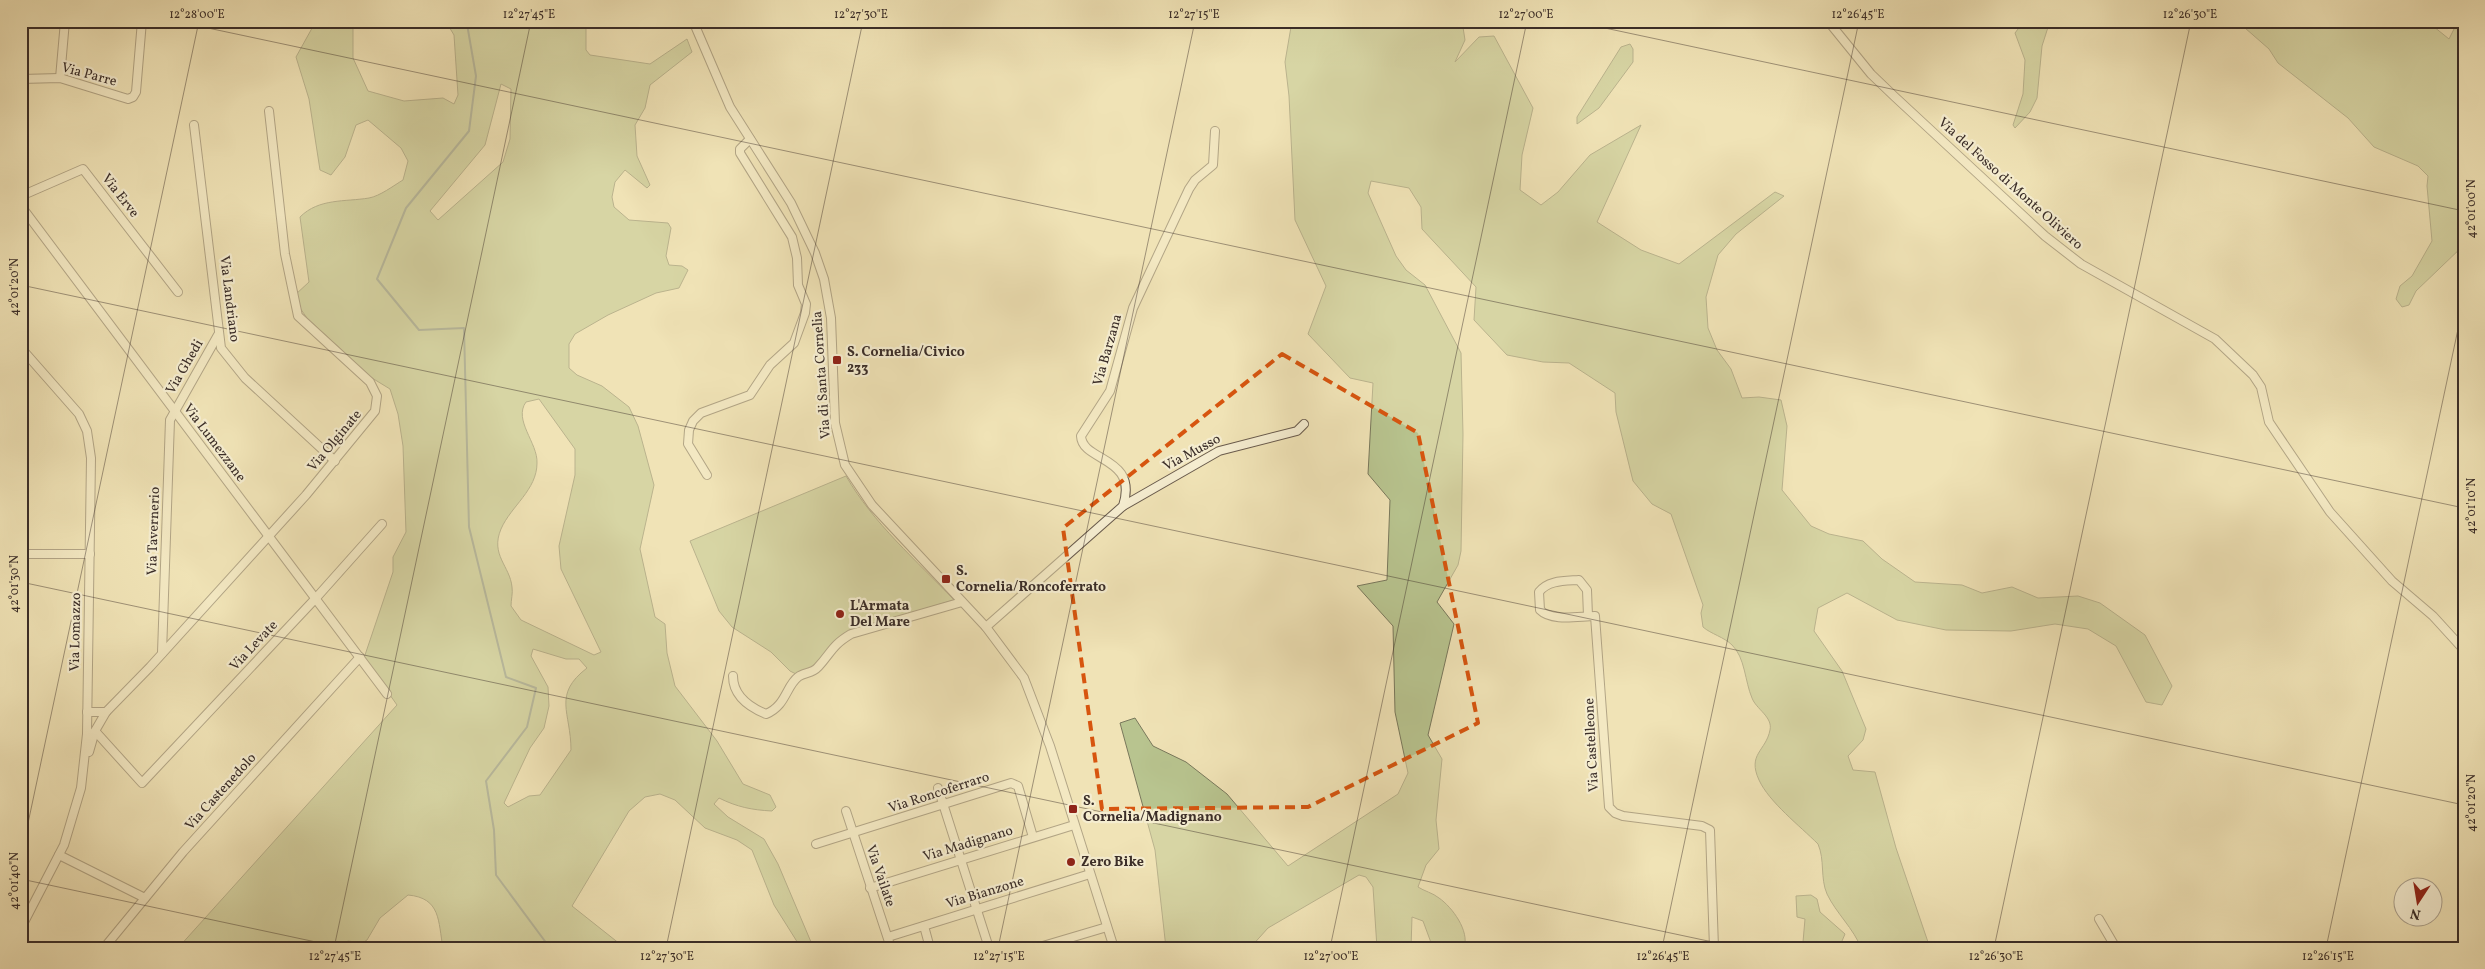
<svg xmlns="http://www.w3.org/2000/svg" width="2485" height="969" font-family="Vollkorn,serif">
  <rect width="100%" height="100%" fill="#f0e3b6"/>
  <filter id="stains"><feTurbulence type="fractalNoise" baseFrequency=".004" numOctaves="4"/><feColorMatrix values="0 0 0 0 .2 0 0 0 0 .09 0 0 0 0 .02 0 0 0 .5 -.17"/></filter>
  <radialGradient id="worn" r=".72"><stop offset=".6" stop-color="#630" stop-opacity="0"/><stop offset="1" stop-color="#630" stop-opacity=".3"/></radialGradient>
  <g fill="#b8c48f" stroke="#79785c" fill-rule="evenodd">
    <path d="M 316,21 L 353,21 L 353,58 L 368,91 L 404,101 L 443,98 L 454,104 L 458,95 L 454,35 L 448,25 L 435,21 L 586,21 L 586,50 L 590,55 L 650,64 L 687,39 L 692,52 L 650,85 L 645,108 L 635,125 L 637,156 L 650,185 L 647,188 L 625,170 L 615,182 L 612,197 L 614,207 L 629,220 L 668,223 L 671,228 L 666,256 L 669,265 L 682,266 L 688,270 L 679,288 L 656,293 L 608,315 L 575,334 L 569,344 L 569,368 L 577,375 L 602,386 L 629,407 L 638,426 L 654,485 L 640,549 L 655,617 L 665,624 L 667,653 L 675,686 L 717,741 L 743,784 L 770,795 L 776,807 L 772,811 C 752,810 737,807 719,798 L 714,804 L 728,817 L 764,839 L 778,864 L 811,942 L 820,948 L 801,948 L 774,905 L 752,850 L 737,840 L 705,828 L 675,800 L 660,794 L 645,797 L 629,811 L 572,906 L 625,948 L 443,948 C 438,921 441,898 408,895 L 380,918 L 367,940 L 362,943 L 348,941 L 335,948 L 178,948 L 397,705 L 364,658 L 393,572 L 393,557 L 406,532 L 403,446 L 398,414 L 390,389 L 372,378 L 307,318 L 300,308 L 295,295 L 309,282 L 300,217 C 319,198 345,202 369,198 C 380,196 393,186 403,180 L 408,161 L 401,148 L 368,120 L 356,125 L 345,157 L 331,175 L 320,170 L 309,99 L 296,57 ZM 501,84 L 511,89 L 510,139 L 503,162 L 438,220 L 430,211 L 485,145 ZM 539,399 L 575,449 L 575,475 L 559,546 L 561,569 L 601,652 L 594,655 L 521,620 L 511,606 C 511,600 513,593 512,587 C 510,566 490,555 501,529 C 511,506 537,490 537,463 C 538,443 513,420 526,402 ZM 533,649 L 566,659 L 579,659 L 587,668 C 552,695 571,712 571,750 L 540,795 L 529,796 L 508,807 L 504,803 L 530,748 L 544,728 L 549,706 L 548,687 L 531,656 Z"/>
    <path d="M 1292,21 L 1462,21 L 1465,40 L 1455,62 L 1479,37 L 1494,36 L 1533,108 L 1522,155 L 1520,190 L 1541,205 L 1558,192 L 1590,155 L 1641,125 L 1597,222 L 1641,250 L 1679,264 L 1775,192 L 1784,196 L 1736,234 L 1718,255 L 1706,297 L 1708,328 L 1717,350 L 1731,369 L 1742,398 L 1759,397 L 1781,400 L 1787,426 L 1782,490 L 1811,526 L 1829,534 L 1863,541 L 1882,559 L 1915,582 L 1962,585 L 1982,593 L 2012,587 L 2038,598 L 2078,596 L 2100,603 L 2145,635 L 2172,686 L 2162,705 L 2146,702 L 2116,646 L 2088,629 L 2055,624 L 2011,631 L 1946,630 L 1897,620 L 1847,593 L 1818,608 L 1814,631 L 1842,671 L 1866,729 L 1863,740 L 1848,756 L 1853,770 L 1875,772 L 1896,848 L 1930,948 L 1861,948 C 1854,929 1836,913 1827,894 C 1820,878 1825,860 1818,844 C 1800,826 1769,802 1759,780 C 1747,754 1766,751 1770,730 C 1773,717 1756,709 1752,698 C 1745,682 1745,657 1732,645 C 1724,637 1711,634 1703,627 L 1701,613 L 1703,605 L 1671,514 L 1652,504 L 1633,481 L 1616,412 L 1615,393 L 1569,363 L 1543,362 L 1507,355 L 1474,320 L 1476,287 L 1422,229 L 1421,207 L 1409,188 L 1371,181 L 1368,193 L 1396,256 L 1406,270 L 1425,285 L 1461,353 L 1463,434 L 1461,551 L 1458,565 L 1437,602 L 1454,624 L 1428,735 L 1442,759 L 1436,820 L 1439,849 L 1426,865 L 1418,887 C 1424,891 1433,893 1439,898 C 1452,907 1470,931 1464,948 L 1433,948 L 1423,921 L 1412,917 L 1411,948 L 1377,948 L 1373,887 L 1366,877 L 1359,875 L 1268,928 L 1250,948 L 1166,948 L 1155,850 L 1120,723 L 1135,718 L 1153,746 L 1186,762 L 1227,794 L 1288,866 L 1398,794 L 1408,773 L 1395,712 L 1393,626 L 1357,586 L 1387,580 L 1390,500 L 1368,474 L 1373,383 L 1350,378 L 1308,334 L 1326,286 L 1295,220 L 1289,96 L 1285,62 Z"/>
    <path d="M 2024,21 L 2050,21 L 2042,46 L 2037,98 L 2030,112 L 2015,128 L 2013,125 L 2023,94 L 2025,60 L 2015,33 Z"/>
    <path d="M 2237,21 L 2428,22 L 2449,39 L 2456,25 L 2464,22 L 2464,245 L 2416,291 L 2409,305 L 2402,307 L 2396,299 L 2400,286 L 2412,276 L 2432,241 L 2427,186 L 2428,176 L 2418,166 L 2374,147 L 2348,118 L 2278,63 L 2269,49 Z"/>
    <path d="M 1630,44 L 1633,49 L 1633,62 L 1599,108 L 1577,124 L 1577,117 L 1621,47 Z"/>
    <path d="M 846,476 C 873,523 917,561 954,600 L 856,629 L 841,636 L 812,669 L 796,674 L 790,671 L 771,652 L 732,627 L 719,611 L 690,541 Z"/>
    <path d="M 1811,895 L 1817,899 L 1820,912 L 1845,934 L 1839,948 L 1763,948 L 1767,942 L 1794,946 L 1803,942 L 1805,919 L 1797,917 L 1796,896 Z"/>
  </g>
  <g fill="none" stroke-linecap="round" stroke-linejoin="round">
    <path stroke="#74837c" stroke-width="2" d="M 461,21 L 467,24 L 476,76 L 469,131 L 406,208 L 377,279 L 419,330 L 464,328 L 469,527 L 506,677 L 536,688 L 527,727 L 486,781 L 494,830 L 496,875 L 550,948"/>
    <defs>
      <g id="minor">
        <path d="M 693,21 L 730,107 L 791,203 L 815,253 L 824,279 L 831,318 L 835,423 L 845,465 L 872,505 L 986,627 L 1024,678 L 1050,746 L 1114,948"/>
        <path d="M 1828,21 L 1871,74 L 1895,97 L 2045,236 L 2081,264 L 2215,339 L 2253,375 L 2261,387 L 2269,422 L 2330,512 L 2392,581 L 2433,616 L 2464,650"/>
        <path d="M 60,78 L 65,21"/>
        <path d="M 21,79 L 60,78 L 128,99 L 133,97 L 136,92 L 142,21"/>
        <path d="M 194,125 L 221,348 L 245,378 L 335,461"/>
        <path d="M 21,196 L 83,169 L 178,292"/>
        <path d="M 21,206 L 387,694"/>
        <path d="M 21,348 L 79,414 L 87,431 L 91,458 L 87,734 L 81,788 L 64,845 L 21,928"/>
        <path d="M 707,475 L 688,444 L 689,430 L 693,421 L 701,413 L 750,395 L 770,365 L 794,343 L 805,313 L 806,304 L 798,285 L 797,258 L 792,237 L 740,153 L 740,149 L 750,139"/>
        <path d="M 1123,506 L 1219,451 L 1297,431 L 1304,424"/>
        <path d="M 21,554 L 90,554"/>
        <path d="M 1588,616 L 1587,590 L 1579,580 C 1565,581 1548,580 1539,592 L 1540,610 C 1552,622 1579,616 1595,616 L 1609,807 L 1615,813 L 1623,816 L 1702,826 L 1710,830 L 1714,948"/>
        <path d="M 986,627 L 1123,506 C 1139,456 1082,462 1081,436 L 1110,391 L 1133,308 L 1189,189 L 1195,180 L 1213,165 L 1215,131"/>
        <path d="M 162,653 L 170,420 L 218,335"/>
        <path d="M 733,676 C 733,695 749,707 766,714 C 786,706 786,686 798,677 C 804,672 812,674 818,667 C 832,652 831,646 851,634 L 962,602"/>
        <path d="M 87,712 L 106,712 L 150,667 L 306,495 L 375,411 L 377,396 L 370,382 L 298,316 L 285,254 L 269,111"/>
        <path d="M 95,731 L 142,783 L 316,598 L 382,524"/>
        <path d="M 89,752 L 95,731 L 106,712"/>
        <path d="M 938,788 L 989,948"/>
        <path d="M 846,811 L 891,948"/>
        <path d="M 816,844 L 1011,783 L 1018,786 L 1033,837"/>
        <path d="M 59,855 L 145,898"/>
        <path d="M 870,888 L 1074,825"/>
        <path d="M 2099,919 L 2116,948"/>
        <path d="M 924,926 L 930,948"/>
        <path d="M 888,937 L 1090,874"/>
        <path d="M 104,948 L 183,852 L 360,657"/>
        <path d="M 1036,948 L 1107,927"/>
      </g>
    </defs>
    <use href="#minor" stroke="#685a4c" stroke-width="10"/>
    <use href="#minor" stroke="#f5edd0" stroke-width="8"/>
  </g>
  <path d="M0 0H2485V969H0ZM 1282,354 L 1418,433 L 1478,723 L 1308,807 L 1102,809 L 1063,528 Z" fill="#f0e3b6" fill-opacity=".55" fill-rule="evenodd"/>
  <path fill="none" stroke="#d7550f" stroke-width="4" stroke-dasharray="10 6" stroke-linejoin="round" d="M 1282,354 L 1418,433 L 1478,723 L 1308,807 L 1102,809 L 1063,528 Z"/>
  <path fill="none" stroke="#3a2d28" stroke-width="1" stroke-opacity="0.45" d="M 175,21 L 2464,508M 1572,21 L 2464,211M 21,285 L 2464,805M 21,582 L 1741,948M 21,856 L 199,21M 21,879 L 344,948M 334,948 L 531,21M 666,948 L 863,21M 998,948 L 1195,21M 1330,948 L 1527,21M 1662,948 L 1859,21M 1994,948 L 2191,21M 2326,948 L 2464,301"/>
  <g fill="#8f2418" stroke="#f5edd0" stroke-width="2">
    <rect x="832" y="355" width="10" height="10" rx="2.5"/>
    <rect x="941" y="574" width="10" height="10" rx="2.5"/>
    <circle cx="840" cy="614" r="5"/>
    <rect x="1068" y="804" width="10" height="10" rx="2.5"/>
    <circle cx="1071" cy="862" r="5"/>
  </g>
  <g text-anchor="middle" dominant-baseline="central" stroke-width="4.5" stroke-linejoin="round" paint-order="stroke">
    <g font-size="14" fill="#3a2d28" stroke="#f5edd0">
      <text transform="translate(89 75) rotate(15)">Via Parre</text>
      <text transform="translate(2010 184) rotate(42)">Via del Fosso di Monte Oliviero</text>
      <text transform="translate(120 196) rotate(52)">Via Erve</text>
      <text transform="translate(229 299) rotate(83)">Via Landriano</text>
      <text transform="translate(1108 350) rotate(-74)">Via Barzana</text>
      <text transform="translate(185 367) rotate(-60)">Via Ghedi</text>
      <text transform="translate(822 375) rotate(-94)">Via di Santa Cornelia</text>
      <text transform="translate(335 441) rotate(-50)">Via Olginate</text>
      <text transform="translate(214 443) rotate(53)">Via Lumezzane</text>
      <text transform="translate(1192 453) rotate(-28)">Via Musso</text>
      <text transform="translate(154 531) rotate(-88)">Via Tavernerio</text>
      <text transform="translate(76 632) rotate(-89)">Via Lomazzo</text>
      <text transform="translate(254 646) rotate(-47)">Via Levate</text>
      <text transform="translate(1592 745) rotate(-93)">Via Castelleone</text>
      <text transform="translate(221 792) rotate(-48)">Via Castenedolo</text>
      <text transform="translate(939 793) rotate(-18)">Via Roncoferraro</text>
      <text transform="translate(968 844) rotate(-17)">Via Madignano</text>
      <text transform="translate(880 876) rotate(71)">Via Vailate</text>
      <text transform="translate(985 893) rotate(-17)">Via Bianzone</text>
    </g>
    <g font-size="14" font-weight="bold" fill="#3a2d28" stroke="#f5edd0" text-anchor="start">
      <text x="847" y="352">S. Cornelia/Civico<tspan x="847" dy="16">233</tspan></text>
      <text x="956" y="571">S.<tspan x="956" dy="16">Cornelia/Roncoferrato</tspan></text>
      <text x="850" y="606">L'Armata<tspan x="850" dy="16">Del Mare</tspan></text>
      <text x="1083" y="801">S.<tspan x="1083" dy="16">Cornelia/Madignano</tspan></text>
      <text x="1081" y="862">Zero Bike</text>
    </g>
  </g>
  <rect width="2485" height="969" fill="none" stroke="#f0e3b6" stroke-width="55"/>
  <g transform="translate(2418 902) rotate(192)"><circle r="24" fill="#f5edd0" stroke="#aaa08d"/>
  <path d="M0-4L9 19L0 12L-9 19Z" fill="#8f2418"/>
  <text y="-8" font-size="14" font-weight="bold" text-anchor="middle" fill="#3a2d28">N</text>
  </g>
  <rect x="28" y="28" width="2430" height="914" fill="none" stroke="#3a2d28" stroke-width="2"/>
  <g font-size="12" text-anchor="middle" fill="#3a2d28">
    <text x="197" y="18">12°28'00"E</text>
    <text x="529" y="18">12°27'45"E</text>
    <text x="861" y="18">12°27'30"E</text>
    <text x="1194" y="18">12°27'15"E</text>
    <text x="1526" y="18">12°27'00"E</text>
    <text x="1858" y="18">12°26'45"E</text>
    <text x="2190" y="18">12°26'30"E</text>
    <text transform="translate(2471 209) rotate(-90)" y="4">42°01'00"N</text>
    <text transform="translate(14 287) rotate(-90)" y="4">42°01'20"N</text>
    <text transform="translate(2471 506) rotate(-90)" y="4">42°01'10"N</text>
    <text transform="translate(14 584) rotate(-90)" y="4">42°01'30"N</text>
    <text transform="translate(2471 803) rotate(-90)" y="4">42°01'20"N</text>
    <text transform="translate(14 881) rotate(-90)" y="4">42°01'40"N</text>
    <text x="335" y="960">12°27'45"E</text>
    <text x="667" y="960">12°27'30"E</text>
    <text x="999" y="960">12°27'15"E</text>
    <text x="1331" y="960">12°27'00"E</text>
    <text x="1663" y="960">12°26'45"E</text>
    <text x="1996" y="960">12°26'30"E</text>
    <text x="2328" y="960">12°26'15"E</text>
  </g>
  <rect width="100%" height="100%" filter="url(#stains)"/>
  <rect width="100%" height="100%" fill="url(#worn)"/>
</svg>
